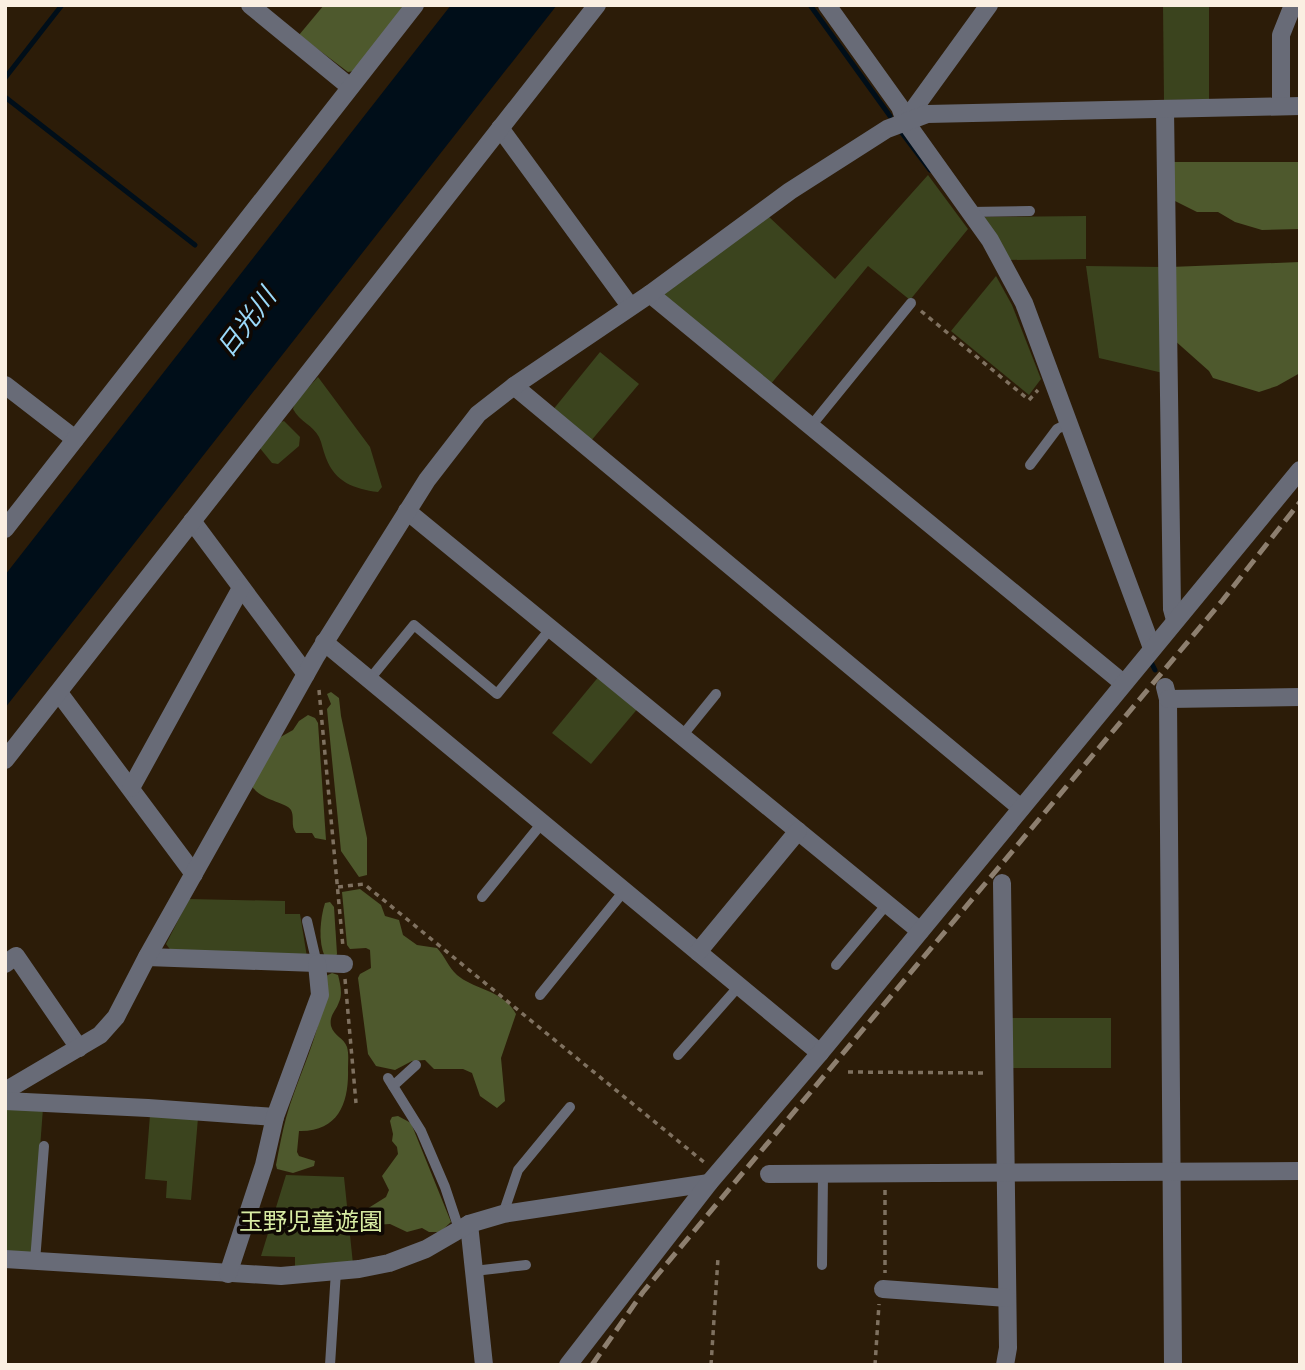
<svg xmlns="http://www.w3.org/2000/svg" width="1305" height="1370" font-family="'Alegreya Sans','Noto Sans JP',sans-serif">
  <rect width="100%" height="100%" fill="#2c1c08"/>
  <g fill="#3b441e">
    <path d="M 1163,5 L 1209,5 L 1209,99 L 1164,100 Z"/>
    <path d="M 928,175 L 968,229 L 910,300 L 868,266 L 770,385 L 661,296 L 767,215 L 835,279 Z"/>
    <path d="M 1086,216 L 1086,259 L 1008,260 L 980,217 Z"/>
    <path d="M 1086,266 L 1162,267 L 1163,373 L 1099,358 Z"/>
    <path d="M 996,276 L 1012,305 L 1041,379 L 1029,395 L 951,331 Z"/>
    <path d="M 600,352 L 639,384 L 590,442 L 552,411 Z"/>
    <path d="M 318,377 L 370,447 L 382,487 L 378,492 C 354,489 335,482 326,458 C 323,451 322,443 319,437 C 313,425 300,422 293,409 L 295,402 Z"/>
    <path d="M 284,421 L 300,437 L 299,446 L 278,464 L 272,463 L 259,447 L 278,423 Z"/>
    <path d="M 600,675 L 639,707 L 591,764 L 552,733 Z"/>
    <path d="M 189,899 L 285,901 L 285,914 L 300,914 L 307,957 L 172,952 L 166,944 Z"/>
    <path d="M 1010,1018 L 1111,1018 L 1111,1068 L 1011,1068 Z"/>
    <path d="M 5,1106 L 43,1108 L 32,1256 L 5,1254 Z"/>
    <path d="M 150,1115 L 198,1118 L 191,1200 L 166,1198 L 167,1181 L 145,1179 Z"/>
    <path d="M 286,1175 L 344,1177 L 353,1264 L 295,1270 L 295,1257 L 261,1256 Z"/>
  </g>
  <g fill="#4e592d">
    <path d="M 324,5 L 411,5 L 360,70 L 348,72 L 299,35 Z"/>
    <path d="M 1168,162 L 1300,162 L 1300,229 L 1262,230 L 1235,222 L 1218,212 L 1197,212 L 1169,198 Z"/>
    <path d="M 1300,262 L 1300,373 L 1277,386 L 1259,392 L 1213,378 L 1209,371 L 1173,339 L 1170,267 Z"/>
    <path d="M 331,692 L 339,698 L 341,716 L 367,838 L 367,875 L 359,877 L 341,851 L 327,709 L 331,704 L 327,694 Z"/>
    <path d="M 308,715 L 315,718 L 318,723 L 326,840 L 315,838 L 312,833 L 296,833 C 290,825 295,818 291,810 C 287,802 261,801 251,785 L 277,739 L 293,730 L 299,721 Z"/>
    <path d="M 360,889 L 381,905 L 385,916 L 399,920 L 403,935 L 417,945 L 437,948 C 445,956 448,967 457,975 C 475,990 503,990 516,1014 L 501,1058 L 505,1101 L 497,1108 L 480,1096 L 472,1073 L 463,1069 L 434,1069 L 425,1060 L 412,1061 L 395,1070 L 376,1066 L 368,1054 L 358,978 L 360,974 L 371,968 L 370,950 L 366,948 L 350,949 L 347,945 L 342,892 Z"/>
    <path d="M 330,902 L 334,907 L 337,954 L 335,958 L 325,957 C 318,942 320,919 325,903 Z"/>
    <path d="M 332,973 L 338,975 C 340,983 343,994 339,1002 C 336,1011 329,1015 331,1026 C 334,1036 344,1038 347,1047 C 349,1054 348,1062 348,1069 C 349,1102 339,1132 299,1131 L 297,1152 L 299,1156 L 315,1161 L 314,1166 L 293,1173 L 277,1169 L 276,1165 C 279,1149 282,1133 286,1118 C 299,1071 326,1027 324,977 Z"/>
    <path d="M 398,1116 L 411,1123 L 451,1222 L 440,1232 L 429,1232 L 422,1228 L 407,1232 L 390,1224 L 373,1225 L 362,1218 L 362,1212 L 386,1197 L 389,1190 L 382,1176 L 398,1154 L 397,1147 L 392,1141 L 393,1134 L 390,1121 L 392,1117 Z"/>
  </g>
  <path fill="#000e19" d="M 451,5 L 557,5 L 5,708 L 5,575 Z"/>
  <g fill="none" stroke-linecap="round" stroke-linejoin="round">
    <g stroke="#000e19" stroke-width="5">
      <path d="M 810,5 L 890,116"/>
      <path d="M 5,78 L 62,5"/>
      <path d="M 5,97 L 195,245"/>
      <path d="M 902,133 L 930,170"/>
      <path d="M 1152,664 L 1155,670"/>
    </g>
    <g stroke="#7f7160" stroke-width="3.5" stroke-dasharray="5 5" stroke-linecap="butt">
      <path d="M 921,311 L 1029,400 L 1038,390"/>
      <path d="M 319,690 L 343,947"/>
      <path d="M 338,887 L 364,884 L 705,1163"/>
      <path d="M 345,979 L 356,1103"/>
      <path d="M 848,1072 L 988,1073"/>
      <path d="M 885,1190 L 885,1273"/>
      <path d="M 711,1365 L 718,1258"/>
      <path d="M 875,1365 L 879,1304"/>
    </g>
    <g stroke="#686b77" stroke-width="10">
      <path d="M 970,212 L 1030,211"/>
      <path d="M 811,426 L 911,303"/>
      <path d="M 1030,465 L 1057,429 L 1069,423"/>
      <path d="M 369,680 L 414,625 L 497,694 L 551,628"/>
      <path d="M 682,736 L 716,694"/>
      <path d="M 482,897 L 542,823"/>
      <path d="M 307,921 L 317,964"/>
      <path d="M 836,965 L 887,904"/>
      <path d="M 540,995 L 624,891"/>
      <path d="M 678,1055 L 739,986"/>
      <path d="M 388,1078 L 421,1131 L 445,1187 L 459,1229"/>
      <path d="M 393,1086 L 416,1065"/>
      <path d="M 503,1214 L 518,1170 L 570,1107"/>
      <path d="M 35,1261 L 44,1146"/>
      <path d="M 822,1265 L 823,1174"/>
      <path d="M 474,1271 L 526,1265"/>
      <path d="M 330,1365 L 336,1271"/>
    </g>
    <g stroke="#686b77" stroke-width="18">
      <path d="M 250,5 L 350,87"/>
      <path d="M 827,5 L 900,107 L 905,121 L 990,240 L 1024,303 L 1152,648"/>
      <path d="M 1281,106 L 1281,35 L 1293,5"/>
      <path d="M 1165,109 L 1172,609 L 1175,620"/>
      <path d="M 905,121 L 989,5"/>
      <path d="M 500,128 L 630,306"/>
      <path d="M 650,294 L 1123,683"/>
      <path d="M 5,385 L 75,439"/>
      <path d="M 514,386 L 1021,808"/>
      <path d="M 407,511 L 920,931"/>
      <path d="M 192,521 L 306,674"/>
      <path d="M 5,529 L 415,5"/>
      <path d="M 324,642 L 820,1053"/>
      <path d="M 1165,687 L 1168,699 L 1173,1365"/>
      <path d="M 59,693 L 194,874"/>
      <path d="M 1168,699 L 1300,697"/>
      <path d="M 5,760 L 597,5"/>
      <path d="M 131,788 L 241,588"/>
      <path d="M 1002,883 L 1008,1348 L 1005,1365"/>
      <path d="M 698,952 L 798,831"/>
      <path d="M 147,957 L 344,964"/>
      <path d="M 5,964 L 16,956 L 79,1048"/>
      <path d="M 5,1091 L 100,1035 L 116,1017 L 147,957 L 315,658 L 427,480 L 478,414 L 514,386 L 650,294 L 790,191 L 887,129 L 927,114 L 1300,106"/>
      <path d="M 5,1101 L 148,1108 L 275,1117"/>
      <path d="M 769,1174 L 1300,1171"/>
      <path d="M 469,1224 L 484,1365"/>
      <path d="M 5,1259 L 281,1276 L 359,1269 L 389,1263 L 426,1249 L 469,1224 L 503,1214 L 709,1183"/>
      <path d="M 228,1274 L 264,1165 L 275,1117 L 320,995 L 317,964"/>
      <path d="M 883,1289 L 1007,1298"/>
      <path d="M 568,1365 L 709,1183 L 820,1053 L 1300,470"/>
    </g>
    <path stroke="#8d7f6f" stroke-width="5" stroke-dasharray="14 7" stroke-linecap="butt" d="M 592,1365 L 643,1292 L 1222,601 L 1300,502"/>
  </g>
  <g text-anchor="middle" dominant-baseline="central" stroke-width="7" stroke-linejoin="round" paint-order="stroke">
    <g font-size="24" fill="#d7eba2" stroke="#0f0803">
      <text x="311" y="1223">玉野児童遊園</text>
    </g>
    <g font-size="26" font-style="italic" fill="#9bd9f9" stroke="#0f0803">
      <text transform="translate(247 323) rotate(-53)">日光川</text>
    </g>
  </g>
  <rect width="1305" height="1370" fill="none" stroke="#faefe2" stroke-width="14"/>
</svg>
